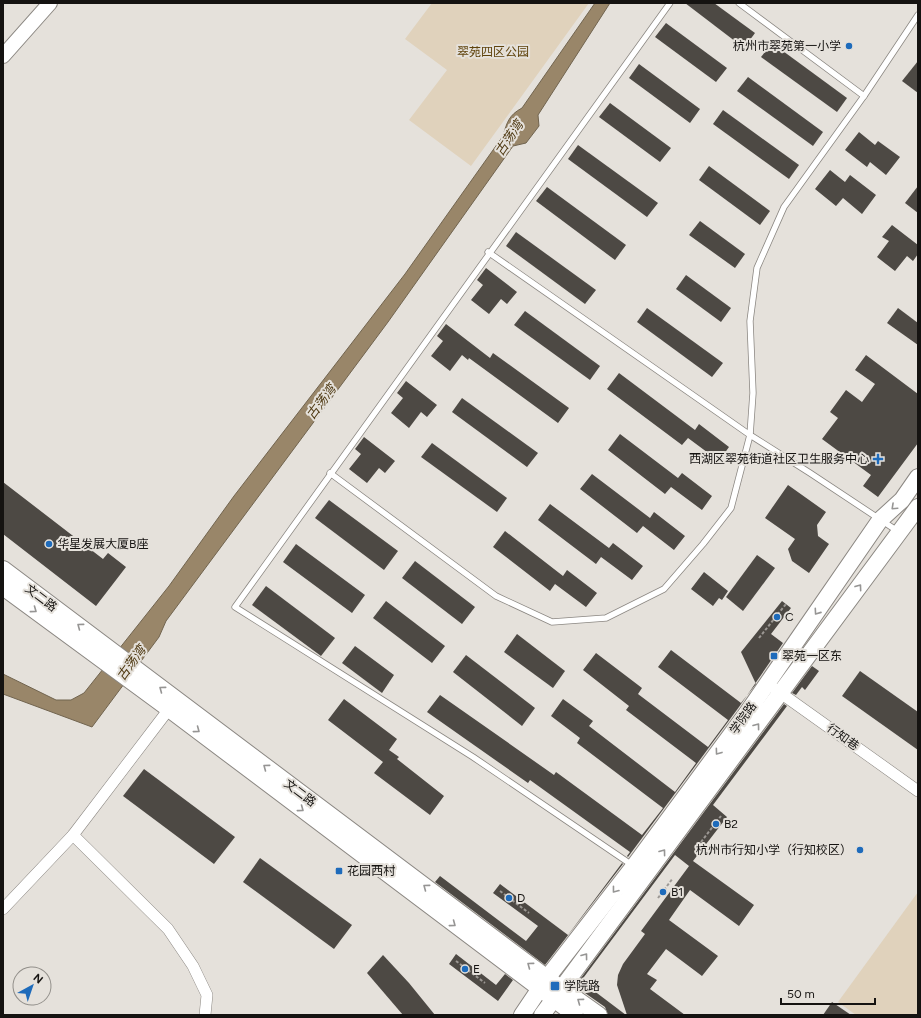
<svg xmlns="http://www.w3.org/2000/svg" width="921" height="1018" font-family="Figtree,'Noto Sans SC',sans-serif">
  <rect width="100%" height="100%" fill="#e5e1db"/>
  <g fill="#e0d2bc">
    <path d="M 432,3 L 589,3 L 471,166 L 409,120 L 447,70 L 405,39 Z"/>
    <path d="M 918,892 L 918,1015 L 856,1015 L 838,1002 Z"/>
  </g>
  <path fill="#998669" stroke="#71644f" d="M 595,3 L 610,3 L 538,115 L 539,126 L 526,143 L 513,146 L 388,322 L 166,621 L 159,637 L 92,727 L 3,694 L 3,674 L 56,700 L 71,700 L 84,693 L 169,586 L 234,496 L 405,274 L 503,136 C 507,122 509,115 522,108 Z"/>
  <g fill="#4d4944">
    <path d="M 685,3 L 714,3 L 755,33 L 744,48 Z"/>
    <path d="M 666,23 L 727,68 L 716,82 L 655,37 Z"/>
    <path d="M 772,43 L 847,98 L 837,112 L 761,57 Z"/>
    <path d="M 918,61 L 918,93 L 902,81 Z"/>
    <path d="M 639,64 L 700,109 L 690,123 L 629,78 Z"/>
    <path d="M 748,77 L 823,132 L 813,146 L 737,91 Z"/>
    <path d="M 610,103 L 671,148 L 660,162 L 599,117 Z"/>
    <path d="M 723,110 L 799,165 L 789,179 L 713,124 Z"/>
    <path d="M 859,132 L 875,145 L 878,141 L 900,157 L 886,175 L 870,162 L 867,167 L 845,150 Z"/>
    <path d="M 578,145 L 658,203 L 647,217 L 568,159 Z"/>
    <path d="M 709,166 L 770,211 L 760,225 L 699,180 Z"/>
    <path d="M 830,170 L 845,182 L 850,175 L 876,195 L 862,214 L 843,198 L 836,206 L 815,189 Z"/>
    <path d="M 918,186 L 918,213 L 905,203 Z"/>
    <path d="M 547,187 L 626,245 L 615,260 L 536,201 Z"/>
    <path d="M 700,221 L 745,254 L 735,268 L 689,235 Z"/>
    <path d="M 892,225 L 918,245 L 918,254 L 913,261 L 907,256 L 895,271 L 877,257 L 889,241 L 882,237 Z"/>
    <path d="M 516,232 L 596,290 L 585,304 L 506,246 Z"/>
    <path d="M 486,268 L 517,292 L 507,304 L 501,299 L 489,314 L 471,300 L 483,285 L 477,280 Z"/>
    <path d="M 686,275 L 731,308 L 721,322 L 676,289 Z"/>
    <path d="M 647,308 L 723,363 L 712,377 L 637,322 Z"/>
    <path d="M 898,308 L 918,323 L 918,345 L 887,323 Z"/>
    <path d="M 525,311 L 600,366 L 590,380 L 514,325 Z"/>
    <path d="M 446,324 L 490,358 L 493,353 L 569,408 L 558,423 L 469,358 L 468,360 L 462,355 L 450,371 L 431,356 L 443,341 L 437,336 Z"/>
    <path d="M 866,355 L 918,394 L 918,443 L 878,497 L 863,486 L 871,475 L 822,439 L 838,418 L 830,412 L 846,390 L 862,402 L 875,384 L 855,370 Z"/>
    <path d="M 619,373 L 695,430 L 699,424 L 729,447 L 719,461 L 688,438 L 682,445 L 607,389 Z"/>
    <path d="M 406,381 L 437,405 L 427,417 L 421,412 L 409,428 L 391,413 L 403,398 L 397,393 Z"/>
    <path d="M 462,398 L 538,453 L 527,467 L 452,412 Z"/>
    <path d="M 620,434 L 678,478 L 682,473 L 712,496 L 702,510 L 671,487 L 665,494 L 608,450 Z"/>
    <path d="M 364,437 L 395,461 L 385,473 L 379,468 L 367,483 L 349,469 L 361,454 L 355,449 Z"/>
    <path d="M 432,443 L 507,498 L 497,512 L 421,457 Z"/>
    <path d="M 592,474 L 650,518 L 654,512 L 685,536 L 674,550 L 643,526 L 637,533 L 580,489 Z"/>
    <path d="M 3,482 L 103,559 L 108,553 L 126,567 L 96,606 L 3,534 Z"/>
    <path d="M 788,485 L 826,512 L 817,525 L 818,536 L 829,544 L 809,573 L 792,561 L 788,549 L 795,539 L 765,518 Z"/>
    <path d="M 329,500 L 398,551 L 384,570 L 315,518 Z"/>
    <path d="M 550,504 L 609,548 L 613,543 L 643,566 L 632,580 L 601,557 L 596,564 L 538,520 Z"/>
    <path d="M 505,531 L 563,576 L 567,570 L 597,593 L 586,607 L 555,584 L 550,591 L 493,547 Z"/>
    <path d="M 296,544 L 365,595 L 352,613 L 283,562 Z"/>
    <path d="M 757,555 L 775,568 L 743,611 L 726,597 Z"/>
    <path d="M 415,561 L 475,607 L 462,624 L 402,578 Z"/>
    <path d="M 704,572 L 728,591 L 722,600 L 719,598 L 713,606 L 691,589 Z"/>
    <path d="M 266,586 L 335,638 L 321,656 L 252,605 Z"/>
    <path d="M 386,601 L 445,646 L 432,663 L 373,618 Z"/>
    <path d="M 782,601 L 791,608 L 771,634 L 783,643 L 739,707 L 628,857 L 627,856 L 630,852 L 530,780 L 528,783 L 427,712 L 440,695 L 554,775 L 556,772 L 642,835 L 663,808 L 577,743 L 580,738 L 551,716 L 563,699 L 593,721 L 589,726 L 675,792 L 696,763 L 626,710 L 629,706 L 583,670 L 596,653 L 642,688 L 638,694 L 708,747 L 728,720 L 658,667 L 671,650 L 741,703 L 756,684 L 741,652 Z"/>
    <path d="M 517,634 L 565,671 L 553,688 L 504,652 Z"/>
    <path d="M 355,646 L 394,675 L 382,693 L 342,663 Z"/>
    <path d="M 466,655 L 535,708 L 522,726 L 453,672 Z"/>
    <path d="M 812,666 L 819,671 L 805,690 L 802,687 L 796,695 L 792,693 Z"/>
    <path d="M 860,671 L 918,712 L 918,750 L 842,696 Z"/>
    <path d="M 344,699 L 397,739 L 389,750 L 399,757 L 397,759 L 444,796 L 430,815 L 374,773 L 383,762 L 328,720 Z"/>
    <path d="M 784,704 L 787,706 L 713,805 L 727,817 L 693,861 L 754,905 L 739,926 L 690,890 L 669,920 L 718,956 L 702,976 L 666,949 L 647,974 L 657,980 L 650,989 L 685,1015 L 627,1015 L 617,985 L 618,975 L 623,964 L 645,934 L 641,931 L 692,862 L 689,866 L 675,855 L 581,981 L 626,1015 L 608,1015 L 605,1007 L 575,986 Z"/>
    <path d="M 144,769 L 235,837 L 214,864 L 123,796 Z"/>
    <path d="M 260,858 L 352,925 L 334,949 L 243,882 Z"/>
    <path d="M 622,863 L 623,864 L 545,965 L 435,882 L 440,876 L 526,941 L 538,926 L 493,893 L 500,884 L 568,935 Z"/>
    <path d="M 456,954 L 496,985 L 505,974 L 513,980 L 498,1001 L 449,964 Z"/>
    <path d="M 383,955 L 409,983 L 435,1015 L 403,1015 L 367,973 Z"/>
    <path d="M 832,1002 L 851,1015 L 823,1015 Z"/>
  </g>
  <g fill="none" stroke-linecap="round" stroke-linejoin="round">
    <defs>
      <g id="service">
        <path d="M 739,3 L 864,96"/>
        <path d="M 488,252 L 750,435 L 810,473 L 899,532"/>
        <path d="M 330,473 L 496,596 L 552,622 L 606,618 L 664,589 L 703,544 L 731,508 L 750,435 L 753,393 L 750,321 L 757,268 L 784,207 L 864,96 L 918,15"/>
        <path d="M 632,865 L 473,757 L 235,607 L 670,3"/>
      </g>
      <g id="minor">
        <path d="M 775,689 L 918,791"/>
        <path d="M 73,835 L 168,929 L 193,966 L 207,995 L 205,1015"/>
        <path d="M 3,909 L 73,835 L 169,709"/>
      </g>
      <path id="tertiary" d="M 3,56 L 50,3"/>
      <g id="secondary">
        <path d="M 3,569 L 547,978 L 599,1015"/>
        <path d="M 3,587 L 169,709 L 575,1015"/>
        <path d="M 522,1015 L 547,978 L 634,866 L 747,713 L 880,520 L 902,500 L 918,477"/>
        <path d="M 542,1015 L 918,507"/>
      </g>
    </defs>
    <use href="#service" stroke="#8b8782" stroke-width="7"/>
    <use href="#minor" stroke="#8b8782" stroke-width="12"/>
    <use href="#tertiary" stroke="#8b8782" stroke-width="16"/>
    <use href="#secondary" stroke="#8b8782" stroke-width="18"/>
    <g stroke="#9c9894" stroke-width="2" stroke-dasharray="3 2" stroke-linecap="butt">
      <path d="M 759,638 L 786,604"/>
      <path d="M 701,842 L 721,816"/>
      <path d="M 500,891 L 529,913"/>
      <path d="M 658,898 L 673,878"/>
      <path d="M 456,961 L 485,983"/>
    </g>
    <use href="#service" stroke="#fff" stroke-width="5.5"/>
    <use href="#minor" stroke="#fff" stroke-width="11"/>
    <use href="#tertiary" stroke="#fff" stroke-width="14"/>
    <use href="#secondary" stroke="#fff" stroke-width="16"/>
  </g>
  <defs><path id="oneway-chevron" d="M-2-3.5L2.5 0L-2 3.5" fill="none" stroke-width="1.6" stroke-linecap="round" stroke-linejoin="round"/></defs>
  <g stroke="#969594">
    <use href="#oneway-chevron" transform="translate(894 507) rotate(137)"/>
    <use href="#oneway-chevron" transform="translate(859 587) rotate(-54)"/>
    <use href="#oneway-chevron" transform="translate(34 610) rotate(36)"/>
    <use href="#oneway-chevron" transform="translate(817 612) rotate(125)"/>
    <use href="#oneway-chevron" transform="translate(80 626) rotate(-143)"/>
    <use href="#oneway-chevron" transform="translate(162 689) rotate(-143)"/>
    <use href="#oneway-chevron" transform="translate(757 726) rotate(-53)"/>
    <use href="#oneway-chevron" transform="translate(197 730) rotate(37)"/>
    <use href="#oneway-chevron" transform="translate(718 752) rotate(126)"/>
    <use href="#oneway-chevron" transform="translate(266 767) rotate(-143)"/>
    <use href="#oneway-chevron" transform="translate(301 809) rotate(37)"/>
    <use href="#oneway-chevron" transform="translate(663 852) rotate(-53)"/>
    <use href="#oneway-chevron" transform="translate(426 887) rotate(-143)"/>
    <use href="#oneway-chevron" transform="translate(615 890) rotate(128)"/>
    <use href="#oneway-chevron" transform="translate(453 924) rotate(37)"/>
    <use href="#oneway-chevron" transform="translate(585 956) rotate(-53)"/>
    <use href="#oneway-chevron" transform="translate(530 965) rotate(-143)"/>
    <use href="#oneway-chevron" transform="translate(580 1001) rotate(-144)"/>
  </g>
  <g fill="#1e6bbb" stroke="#e5e1db" stroke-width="1.5">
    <circle cx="849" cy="46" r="4"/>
    <path d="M876 453h4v4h4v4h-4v4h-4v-4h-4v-4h4z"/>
    <circle cx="49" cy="544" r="4"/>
    <circle cx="777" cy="617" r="4"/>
    <rect x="770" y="652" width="8" height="8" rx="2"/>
    <circle cx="716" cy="824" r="4"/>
    <circle cx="860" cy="850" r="4"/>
    <rect x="335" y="867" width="8" height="8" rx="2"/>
    <circle cx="663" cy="892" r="4"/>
    <circle cx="509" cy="898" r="4"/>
    <circle cx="465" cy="969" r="4"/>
    <rect x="550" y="981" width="10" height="10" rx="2"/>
  </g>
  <g text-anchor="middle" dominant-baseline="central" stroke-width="4" stroke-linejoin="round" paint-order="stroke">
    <g font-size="12" fill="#151311" stroke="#e5e1db" text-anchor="start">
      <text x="841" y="46" text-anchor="end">杭州市翠苑第一小学</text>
      <text x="869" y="459" text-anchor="end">西湖区翠苑街道社区卫生服务中心</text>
      <text x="57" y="544">华星发展大厦B座</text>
      <text x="785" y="617">C</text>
      <text x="782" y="656">翠苑一区东</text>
      <text x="724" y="824">B2</text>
      <text x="852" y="850" text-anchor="end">杭州市行知小学（行知校区）</text>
      <text x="347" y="871">花园西村</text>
      <text x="671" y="892">B1</text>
      <text x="517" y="898">D</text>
      <text x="473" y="969">E</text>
      <text x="564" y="986">学院路</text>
    </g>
    <g font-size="12" fill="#5f430c" stroke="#e5e1db">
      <text x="493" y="52">翠苑四区公园</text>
    </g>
    <g font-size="12" fill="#151311" stroke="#e5e1db">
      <text transform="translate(41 598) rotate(37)">文二路</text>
      <text transform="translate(743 718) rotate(-54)">学院路</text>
      <text transform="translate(843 737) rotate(36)">行知巷</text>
      <text transform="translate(300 793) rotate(37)">文二路</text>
    </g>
    <g font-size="13" font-style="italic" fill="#4e3811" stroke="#e5e1db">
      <text transform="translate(509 138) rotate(-56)">古荡湾</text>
      <text transform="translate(321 402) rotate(-53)">古荡湾</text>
      <text transform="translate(131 663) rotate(-54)">古荡湾</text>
    </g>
  </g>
  <rect width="921" height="1018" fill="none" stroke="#151311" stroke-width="8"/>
  <g transform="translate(32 986) rotate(40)"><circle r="19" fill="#e5e1db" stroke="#928f8a"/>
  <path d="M0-3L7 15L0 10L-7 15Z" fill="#1e6bbb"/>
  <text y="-6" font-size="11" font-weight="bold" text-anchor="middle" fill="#151311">N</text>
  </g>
  <path d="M781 998v6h94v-6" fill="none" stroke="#151311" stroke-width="2"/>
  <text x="787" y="998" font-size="12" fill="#151311" stroke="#e5e1db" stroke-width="3" paint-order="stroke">50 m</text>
</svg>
